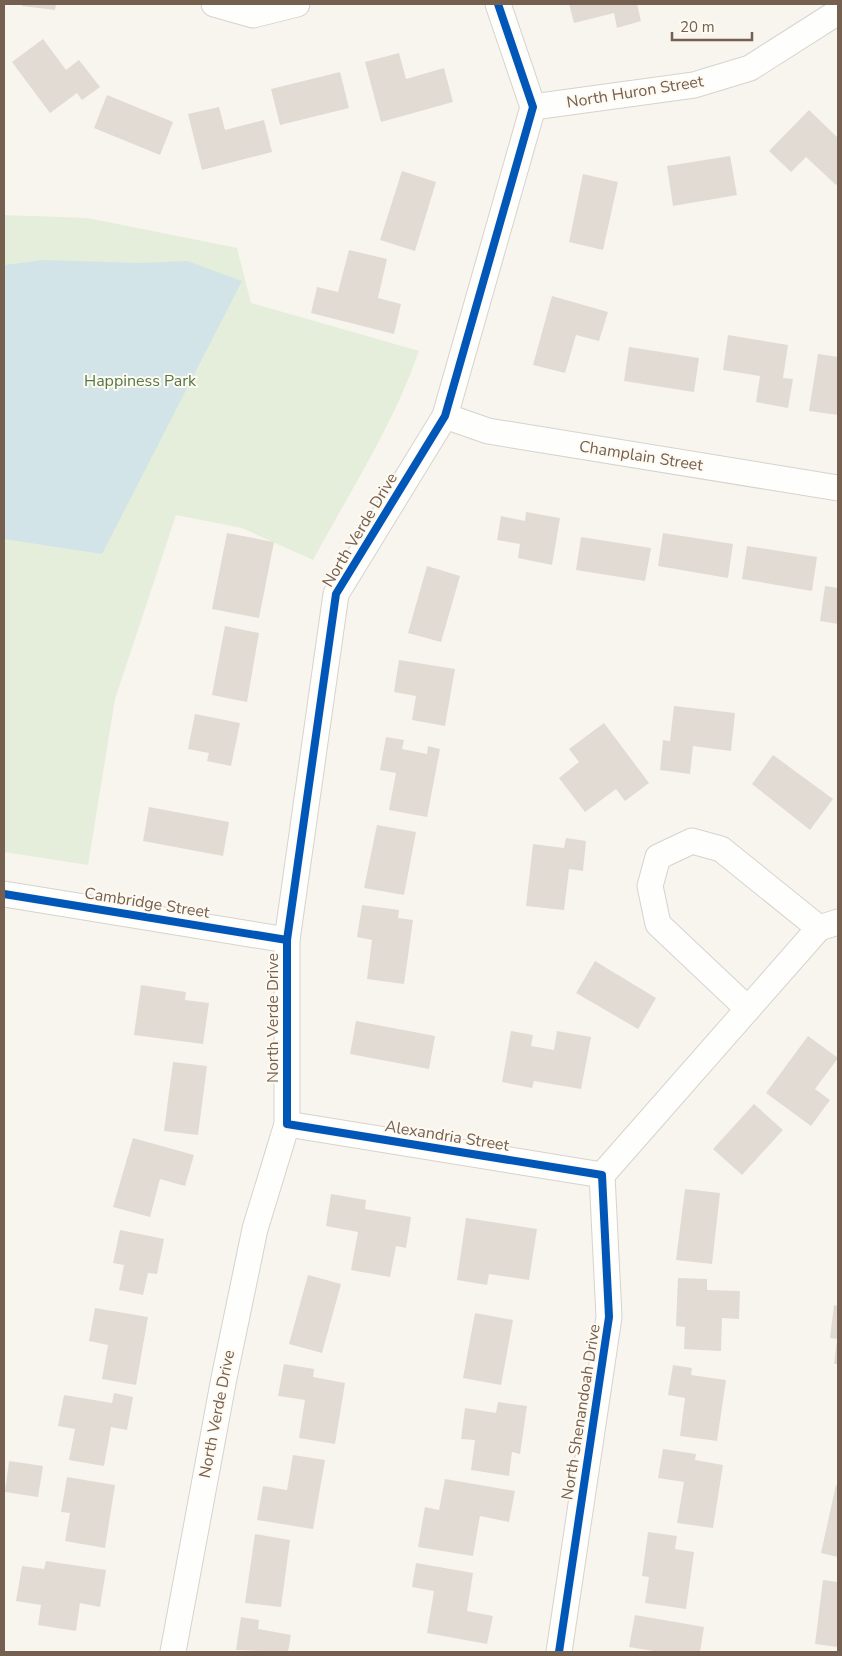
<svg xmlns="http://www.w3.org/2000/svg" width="842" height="1656" font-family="'Nunito Sans',sans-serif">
  <rect width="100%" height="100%" fill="#f8f5ee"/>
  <path fill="#e4eeda" d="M 4,215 L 87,218 L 237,248 L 251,303 L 419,351 C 393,426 350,491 313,560 L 242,528 L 176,515 L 115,699 L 88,865 L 4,852 Z"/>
  <path fill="#d2e4e7" d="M 44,260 L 141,263 L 187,261 L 242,281 L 102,554 L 4,539 L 4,265 Z"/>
  <g fill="#e2dbd4">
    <path d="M 22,4 L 56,4 L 55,10 L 22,6 Z"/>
    <path d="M 569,4 L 637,4 L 641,21 L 617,28 L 614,13 L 574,23 Z"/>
    <path d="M 43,39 L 66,70 L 79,60 L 100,87 L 82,100 L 77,93 L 50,113 L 12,62 Z"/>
    <path d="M 399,53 L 406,79 L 444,68 L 453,102 L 381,122 L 365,62 Z"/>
    <path d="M 340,72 L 349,108 L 280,125 L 271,89 Z"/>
    <path d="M 107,95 L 173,122 L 160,155 L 94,128 Z"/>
    <path d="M 219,107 L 225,130 L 264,120 L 272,152 L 202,170 L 188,114 Z"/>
    <path d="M 809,110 L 838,138 L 838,183 L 836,185 L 806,157 L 791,172 L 769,151 Z"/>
    <path d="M 730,156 L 737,195 L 673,206 L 667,166 Z"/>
    <path d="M 402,171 L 436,182 L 415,251 L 380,240 Z"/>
    <path d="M 583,174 L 618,182 L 603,250 L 569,242 Z"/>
    <path d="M 349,250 L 387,259 L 378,298 L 401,304 L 394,334 L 311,313 L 317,287 L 338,292 Z"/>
    <path d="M 552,296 L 608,312 L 599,341 L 576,335 L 565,373 L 533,365 Z"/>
    <path d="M 728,335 L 788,345 L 783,378 L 793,379 L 788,408 L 756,402 L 760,376 L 723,370 Z"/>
    <path d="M 629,347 L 699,358 L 694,392 L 624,381 Z"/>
    <path d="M 818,354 L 838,357 L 838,415 L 809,411 Z"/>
    <path d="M 526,512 L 560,518 L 552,565 L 518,558 L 520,544 L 497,540 L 501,516 L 525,521 Z"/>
    <path d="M 227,533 L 274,542 L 259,618 L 212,609 Z"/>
    <path d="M 663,533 L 733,544 L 728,578 L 658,566 Z"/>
    <path d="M 581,537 L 651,548 L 645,581 L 576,570 Z"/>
    <path d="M 747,546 L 817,557 L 812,591 L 742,579 Z"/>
    <path d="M 427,566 L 460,576 L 441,642 L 408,633 Z"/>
    <path d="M 825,586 L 838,588 L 838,624 L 820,621 Z"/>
    <path d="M 225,626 L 259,633 L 247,702 L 212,695 Z"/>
    <path d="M 399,660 L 455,669 L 445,726 L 412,720 L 416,696 L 394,692 Z"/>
    <path d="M 674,706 L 735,713 L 731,751 L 693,746 L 690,774 L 660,770 L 663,740 L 670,741 Z"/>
    <path d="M 195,714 L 240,723 L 231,766 L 207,761 L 209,753 L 188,749 Z"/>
    <path d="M 604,723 L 649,783 L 625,801 L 616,789 L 585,812 L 559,778 L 579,762 L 569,749 Z"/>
    <path d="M 386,737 L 404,740 L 402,749 L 427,754 L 428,746 L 440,749 L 427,817 L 389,810 L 396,773 L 380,770 Z"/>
    <path d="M 773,755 L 833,799 L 810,830 L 752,784 Z"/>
    <path d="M 149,807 L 229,822 L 223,856 L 143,841 Z"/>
    <path d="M 377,825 L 416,832 L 404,895 L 364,888 Z"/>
    <path d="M 566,838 L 586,841 L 583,871 L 569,869 L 564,910 L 526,906 L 533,844 L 564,848 Z"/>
    <path d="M 362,905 L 399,910 L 398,918 L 413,920 L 404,984 L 367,979 L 372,940 L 357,937 Z"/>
    <path d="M 595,961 L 656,998 L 638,1029 L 576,993 Z"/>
    <path d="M 141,985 L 186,992 L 185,1000 L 209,1003 L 203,1044 L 134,1035 Z"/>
    <path d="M 356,1021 L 435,1036 L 429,1069 L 350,1054 Z"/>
    <path d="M 511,1031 L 533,1035 L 531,1046 L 554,1050 L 557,1031 L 591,1037 L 581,1089 L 534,1081 L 532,1088 L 502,1082 Z"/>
    <path d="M 808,1036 L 838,1058 L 815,1089 L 830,1100 L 811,1126 L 766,1093 Z"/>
    <path d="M 173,1062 L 207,1066 L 198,1135 L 164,1131 Z"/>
    <path d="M 754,1104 L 783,1130 L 742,1175 L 713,1149 Z"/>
    <path d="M 133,1138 L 194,1155 L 185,1186 L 160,1179 L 150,1217 L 113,1207 Z"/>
    <path d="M 685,1189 L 720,1193 L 712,1264 L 676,1260 Z"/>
    <path d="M 331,1194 L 366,1200 L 365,1209 L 411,1217 L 406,1248 L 396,1246 L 390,1277 L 351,1270 L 358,1232 L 326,1226 Z"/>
    <path d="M 466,1218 L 537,1229 L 529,1280 L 489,1274 L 487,1285 L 457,1280 Z"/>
    <path d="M 120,1230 L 164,1239 L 157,1274 L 148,1273 L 143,1295 L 119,1290 L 124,1265 L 113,1263 Z"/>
    <path d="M 308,1275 L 341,1284 L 322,1353 L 289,1344 Z"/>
    <path d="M 678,1278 L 707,1279 L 707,1290 L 740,1291 L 739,1319 L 722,1318 L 721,1351 L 684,1349 L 685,1327 L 676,1326 Z"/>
    <path d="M 834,1305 L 838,1306 L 838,1339 L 830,1338 Z"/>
    <path d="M 95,1308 L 148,1317 L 136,1385 L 102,1379 L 108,1345 L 89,1341 Z"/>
    <path d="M 475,1313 L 513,1320 L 501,1385 L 463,1378 Z"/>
    <path d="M 837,1340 L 838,1340 L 838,1364 L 834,1364 Z"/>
    <path d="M 284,1364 L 314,1369 L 313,1377 L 345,1383 L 335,1444 L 299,1438 L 305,1400 L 278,1396 Z"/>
    <path d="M 673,1365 L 692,1368 L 691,1375 L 726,1380 L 717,1441 L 680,1436 L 685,1398 L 668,1395 Z"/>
    <path d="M 114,1393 L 133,1397 L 127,1430 L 111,1427 L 104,1466 L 69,1460 L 75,1429 L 58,1426 L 64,1395 L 112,1403 Z"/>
    <path d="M 498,1402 L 527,1406 L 520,1454 L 512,1452 L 509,1476 L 471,1470 L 475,1440 L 461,1439 L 465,1408 L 496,1413 Z"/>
    <path d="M 663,1449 L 696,1454 L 695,1460 L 723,1465 L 713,1528 L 677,1523 L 684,1482 L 658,1478 Z"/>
    <path d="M 293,1455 L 325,1460 L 313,1529 L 257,1520 L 263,1486 L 287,1490 Z"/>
    <path d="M 9,1461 L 43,1466 L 38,1497 L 5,1492 Z"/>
    <path d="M 67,1477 L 115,1485 L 105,1548 L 65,1541 L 70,1513 L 61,1512 Z"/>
    <path d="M 445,1479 L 515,1491 L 509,1522 L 480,1516 L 473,1556 L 418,1547 L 425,1507 L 439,1510 Z"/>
    <path d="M 836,1485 L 838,1486 L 838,1557 L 821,1553 Z"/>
    <path d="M 648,1532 L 677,1536 L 675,1549 L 694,1552 L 686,1609 L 645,1603 L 649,1577 L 642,1576 Z"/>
    <path d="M 255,1534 L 290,1540 L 281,1607 L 245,1603 Z"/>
    <path d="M 46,1561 L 106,1570 L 100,1607 L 80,1603 L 76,1631 L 38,1625 L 41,1605 L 16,1601 L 22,1566 L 44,1569 Z"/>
    <path d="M 416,1563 L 473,1573 L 467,1611 L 493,1616 L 487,1644 L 427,1633 L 434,1591 L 412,1587 Z"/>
    <path d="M 823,1580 L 838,1582 L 838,1647 L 815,1644 Z"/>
    <path d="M 635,1615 L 704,1627 L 700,1652 L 659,1652 L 629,1647 Z"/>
    <path d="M 241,1617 L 259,1620 L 258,1629 L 291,1635 L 288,1652 L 236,1650 Z"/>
  </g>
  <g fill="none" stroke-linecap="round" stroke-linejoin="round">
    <defs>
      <g id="minor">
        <path d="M 214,4 L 253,15 L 297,4"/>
        <path d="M 533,107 L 694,85 L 750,68 L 838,12"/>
        <path d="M 445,416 L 488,431 L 838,488"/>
        <path d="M 4,894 L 287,940"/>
        <path d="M 748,1009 L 658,924 L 650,886 L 658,857 L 692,841 L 721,849 L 819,928"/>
        <path d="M 287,1124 L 602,1175"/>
        <path d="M 602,1175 L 819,928 L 838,922"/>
        <path d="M 173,1652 L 224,1378 L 255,1229 L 287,1124 L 287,940 L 336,594 L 445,416 L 533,107 L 498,4"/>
        <path d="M 559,1652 L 609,1317 L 602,1175"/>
      </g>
    </defs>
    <use href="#minor" stroke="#d7d2cd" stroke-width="27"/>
    <use href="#minor" stroke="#fefefc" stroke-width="25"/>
    <defs>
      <g id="cycleway">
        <path d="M 498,4 L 533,107 L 445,416 L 336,594 L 287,940 L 287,1124 L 602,1175 L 609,1317 L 559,1652"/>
        <path d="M 4,894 L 287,940"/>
      </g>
    </defs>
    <use href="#cycleway" stroke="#fefaf2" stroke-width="11"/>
    <use href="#cycleway" stroke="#0057b8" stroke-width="8"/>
  </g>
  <g text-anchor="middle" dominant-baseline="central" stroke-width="4" stroke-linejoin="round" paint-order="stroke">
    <g font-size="16" fill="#756050" stroke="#fefaf2">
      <text transform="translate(635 92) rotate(-9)">North Huron Street</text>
      <text transform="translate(641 456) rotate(9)">Champlain Street</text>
      <text transform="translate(360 530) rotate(-59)">North Verde Drive</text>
      <text transform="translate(147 903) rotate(9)">Cambridge Street</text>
      <text transform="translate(273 1018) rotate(-90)">North Verde Drive</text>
      <text transform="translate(447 1136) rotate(9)">Alexandria Street</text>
      <text transform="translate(581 1412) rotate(-81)">North Shenandoah Drive</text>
      <text transform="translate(217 1414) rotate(-79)">North Verde Drive</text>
    </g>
    <g font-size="16" fill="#547948" stroke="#fefaf2">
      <text x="140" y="381">Happiness Park</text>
    </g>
  </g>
  <rect width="842" height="1656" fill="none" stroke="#756050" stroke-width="10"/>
  <path d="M672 32v8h80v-8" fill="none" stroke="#756050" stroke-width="2.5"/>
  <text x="680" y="32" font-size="15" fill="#756050" stroke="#fefaf2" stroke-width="4" paint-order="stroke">20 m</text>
</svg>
